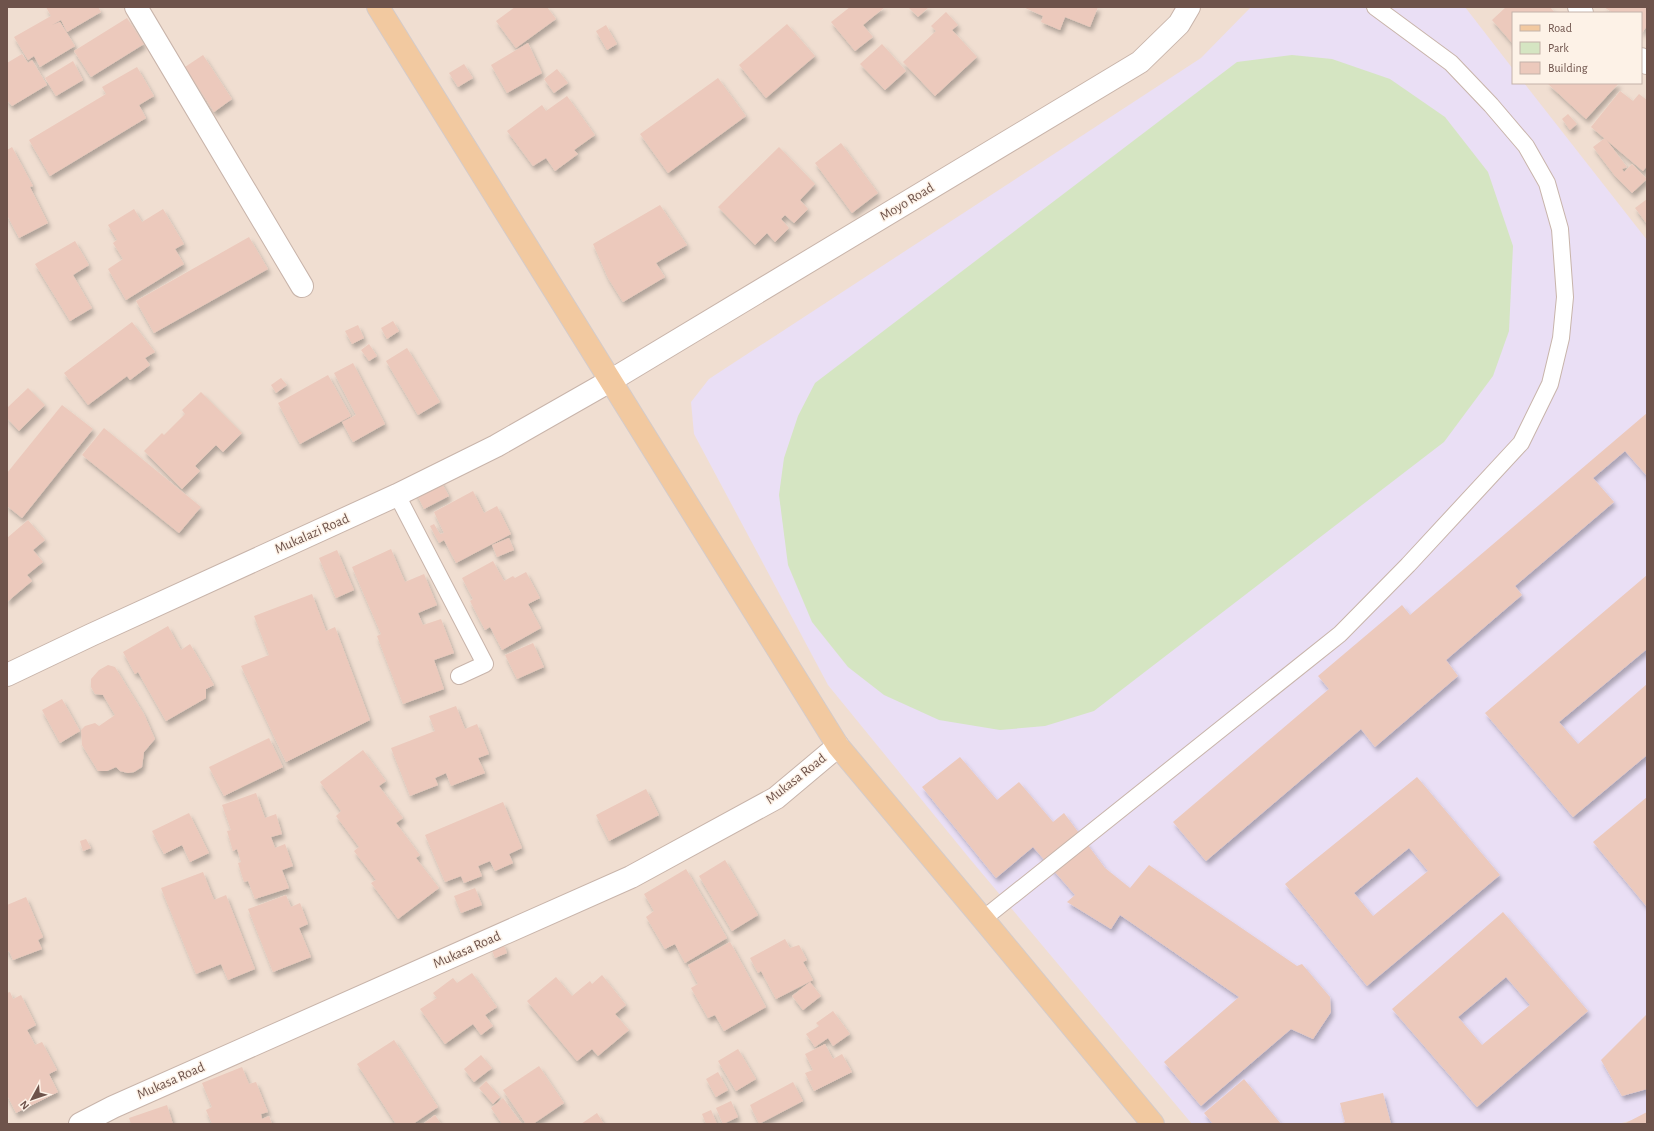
<svg xmlns="http://www.w3.org/2000/svg" width="1654" height="1131" font-family="'Alegreya Sans',sans-serif">
  <defs>
    <filter id="shadow"><feDropShadow dx="2.5" dy="4.5" stdDeviation="2" flood-color="#0004"/></filter>
  </defs>
  <rect width="100%" height="100%" fill="#f9ede2"/>
  <path fill="#f0ded1" fill-rule="evenodd" d="M 7,7 L 1647,7 L 1647,1124 L 7,1124 ZM 1513,13 L 1641,13 L 1641,83 L 1513,83 Z"/>
  <path fill="#eadff5" d="M 1251,7 L 1465,7 L 1513,69 L 1513,83 L 1524,83 L 1647,240 L 1647,1116 L 1618,1124 L 1192,1124 L 970,859 L 828,685 L 694,434 L 691,402 L 709,379 L 1201,58 Z"/>
  <path fill="#d5e5c2" d="M 1292,55 L 1332,59 L 1390,79 L 1445,117 L 1488,172 L 1513,246 L 1509,331 L 1493,376 L 1444,442 L 1094,711 L 1045,726 L 1000,730 L 939,720 L 884,695 L 848,667 L 812,622 L 788,565 L 779,495 L 784,458 L 798,416 L 815,383 L 1237,62 Z"/>
  <g fill="#ecc9bc" fill-rule="evenodd" filter="url(#shadow)">
    <path d="M 46,7 L 98,7 L 101,12 L 67,32 L 61,20 L 52,25 L 60,22 L 75,46 L 40,67 L 34,56 L 28,60 L 14,37 L 51,16 Z"/>
    <path d="M 515,7 L 547,7 L 556,19 L 516,48 L 496,21 Z"/>
    <path d="M 850,7 L 885,7 L 863,25 L 873,37 L 855,51 L 831,22 Z"/>
    <path d="M 908,7 L 929,7 L 918,17 Z"/>
    <path d="M 1023,7 L 1098,7 L 1090,27 L 1065,17 L 1060,30 L 1041,22 L 1043,16 Z"/>
    <path d="M 1506,7 L 1550,7 L 1555,13 L 1513,13 L 1513,44 L 1492,20 Z"/>
    <path d="M 1604,7 L 1647,7 L 1647,26 L 1641,34 L 1641,13 L 1613,13 Z"/>
    <path d="M 946,12 L 958,25 L 952,30 L 977,57 L 935,96 L 903,62 L 936,31 L 931,26 Z"/>
    <path d="M 127,18 L 144,44 L 91,77 L 74,51 Z"/>
    <path d="M 787,24 L 815,56 L 766,98 L 739,65 Z"/>
    <path d="M 606,25 L 617,44 L 607,50 L 596,31 Z"/>
    <path d="M 528,43 L 542,73 L 507,93 L 491,65 Z"/>
    <path d="M 882,44 L 906,71 L 885,90 L 860,64 Z"/>
    <path d="M 22,54 L 28,63 L 32,60 L 47,85 L 12,106 L 7,100 L 7,63 Z"/>
    <path d="M 203,55 L 232,99 L 214,112 L 185,67 Z"/>
    <path d="M 73,61 L 83,80 L 56,96 L 45,78 Z"/>
    <path d="M 464,64 L 473,78 L 458,87 L 449,73 Z"/>
    <path d="M 137,67 L 154,96 L 139,105 L 146,118 L 50,176 L 29,140 L 106,94 L 102,87 Z"/>
    <path d="M 557,69 L 568,83 L 554,93 L 544,79 Z"/>
    <path d="M 718,78 L 746,116 L 668,173 L 640,134 Z"/>
    <path d="M 1547,83 L 1619,83 L 1586,119 Z"/>
    <path d="M 1620,91 L 1633,101 L 1639,94 L 1647,100 L 1647,166 L 1643,171 L 1591,127 Z"/>
    <path d="M 567,96 L 595,135 L 574,150 L 578,154 L 555,171 L 546,158 L 533,166 L 507,131 L 542,105 L 546,111 Z"/>
    <path d="M 1568,114 L 1577,124 L 1570,130 L 1562,119 Z"/>
    <path d="M 1605,138 L 1627,167 L 1622,169 L 1624,172 L 1632,164 L 1647,179 L 1632,193 L 1615,176 L 1593,147 Z"/>
    <path d="M 841,143 L 878,193 L 852,213 L 815,163 Z"/>
    <path d="M 12,147 L 33,186 L 30,187 L 48,223 L 19,238 L 7,215 L 7,150 Z"/>
    <path d="M 779,147 L 815,184 L 800,200 L 808,209 L 794,223 L 785,215 L 781,219 L 789,228 L 775,242 L 767,233 L 755,245 L 718,207 Z"/>
    <path d="M 1647,199 L 1647,224 L 1635,208 Z"/>
    <path d="M 660,205 L 687,245 L 656,263 L 665,277 L 623,302 L 608,278 L 593,244 Z"/>
    <path d="M 134,209 L 142,222 L 163,209 L 184,244 L 175,249 L 184,264 L 126,300 L 108,269 L 123,259 L 113,243 L 117,240 L 108,225 Z"/>
    <path d="M 249,237 L 268,269 L 154,333 L 136,301 Z"/>
    <path d="M 75,241 L 89,265 L 73,275 L 92,308 L 70,321 L 35,264 Z"/>
    <path d="M 393,321 L 399,331 L 387,339 L 381,328 Z"/>
    <path d="M 132,322 L 155,352 L 145,358 L 150,365 L 130,380 L 127,376 L 88,405 L 64,373 Z"/>
    <path d="M 358,325 L 364,338 L 352,344 L 345,331 Z"/>
    <path d="M 369,344 L 377,356 L 369,361 L 361,350 Z"/>
    <path d="M 407,348 L 440,402 L 418,415 L 386,361 Z"/>
    <path d="M 353,363 L 385,424 L 353,442 L 342,422 L 356,415 L 334,373 Z"/>
    <path d="M 328,375 L 351,416 L 300,444 L 278,403 Z"/>
    <path d="M 281,378 L 287,385 L 276,393 L 271,385 Z"/>
    <path d="M 28,388 L 45,405 L 19,431 L 7,418 L 7,408 Z"/>
    <path d="M 201,392 L 242,433 L 223,452 L 216,445 L 195,466 L 200,471 L 182,489 L 144,451 L 162,433 L 164,435 L 185,414 L 182,410 Z"/>
    <path d="M 62,405 L 93,429 L 22,518 L 7,506 L 7,473 Z"/>
    <path d="M 1647,413 L 1647,476 L 1625,451 L 1593,478 L 1614,502 L 1515,586 L 1522,595 L 1446,660 L 1458,676 L 1375,747 L 1361,729 L 1206,861 L 1173,822 L 1329,689 L 1318,676 L 1402,605 L 1410,615 Z"/>
    <path d="M 104,428 L 201,507 L 179,533 L 82,455 Z"/>
    <path d="M 438,476 L 449,496 L 424,509 L 414,489 Z"/>
    <path d="M 473,491 L 484,513 L 497,506 L 511,534 L 456,563 L 444,540 L 439,543 L 430,526 L 434,524 L 440,534 L 444,533 L 434,512 Z"/>
    <path d="M 28,520 L 45,540 L 33,550 L 43,562 L 27,575 L 32,581 L 7,602 L 7,538 Z"/>
    <path d="M 509,538 L 514,550 L 497,557 L 492,545 Z"/>
    <path d="M 391,549 L 405,582 L 424,574 L 437,605 L 418,613 L 423,625 L 441,619 L 454,653 L 434,660 L 444,689 L 403,704 L 377,636 L 381,634 L 352,567 Z"/>
    <path d="M 337,550 L 354,590 L 336,598 L 319,558 Z"/>
    <path d="M 493,561 L 504,581 L 513,576 L 515,578 L 526,572 L 540,598 L 528,604 L 541,628 L 502,650 L 490,627 L 485,630 L 470,601 L 473,599 L 462,578 Z"/>
    <path d="M 1647,575 L 1647,649 L 1559,722 L 1578,744 L 1647,684 L 1647,755 L 1573,817 L 1485,713 Z"/>
    <path d="M 312,594 L 326,631 L 335,627 L 370,720 L 286,762 L 241,666 L 269,655 L 254,616 Z"/>
    <path d="M 168,626 L 181,650 L 190,644 L 214,685 L 206,689 L 206,698 L 166,721 L 138,672 L 135,674 L 123,652 Z"/>
    <path d="M 533,643 L 544,667 L 517,679 L 505,655 Z"/>
    <path d="M 108,665 L 115,667 L 144,714 L 155,739 L 144,752 L 142,767 L 134,772 L 128,773 L 120,771 L 116,767 L 107,771 L 98,771 L 82,745 L 81,730 L 85,726 L 95,723 L 99,726 L 115,715 L 103,695 L 95,694 L 91,687 L 91,679 L 99,670 Z"/>
    <path d="M 62,699 L 80,731 L 60,743 L 42,710 Z"/>
    <path d="M 456,706 L 465,729 L 477,724 L 489,754 L 478,758 L 485,773 L 451,786 L 446,773 L 435,778 L 438,785 L 410,796 L 391,748 L 435,731 L 429,716 Z"/>
    <path d="M 269,738 L 283,767 L 224,796 L 209,767 Z"/>
    <path d="M 363,750 L 386,781 L 379,786 L 403,818 L 396,823 L 420,855 L 416,858 L 439,888 L 398,919 L 371,883 L 376,880 L 354,851 L 359,847 L 336,816 L 341,811 L 320,782 Z"/>
    <path d="M 960,757 L 997,800 L 1019,782 L 1053,822 L 1064,813 L 1105,868 L 1130,888 L 1149,865 L 1297,966 L 1302,964 L 1330,997 L 1331,1012 L 1313,1039 L 1291,1029 L 1201,1106 L 1164,1062 L 1239,997 L 1120,915 L 1111,929 L 1067,902 L 1075,895 L 1033,847 L 996,878 L 922,787 Z"/>
    <path d="M 1417,777 L 1500,875 L 1367,986 L 1285,884 ZM 1409,848 L 1428,871 L 1373,916 L 1354,893 Z"/>
    <path d="M 646,789 L 659,815 L 609,841 L 596,815 Z"/>
    <path d="M 256,793 L 265,818 L 276,814 L 282,834 L 271,837 L 275,848 L 285,844 L 293,866 L 282,870 L 289,888 L 255,899 L 248,881 L 244,882 L 238,863 L 241,862 L 237,849 L 233,851 L 227,831 L 231,830 L 222,805 Z"/>
    <path d="M 1647,797 L 1647,907 L 1593,842 Z"/>
    <path d="M 503,802 L 522,848 L 509,854 L 513,863 L 495,871 L 490,861 L 478,866 L 482,876 L 464,883 L 461,876 L 445,882 L 425,835 Z"/>
    <path d="M 189,813 L 209,853 L 190,862 L 182,845 L 164,854 L 152,831 Z"/>
    <path d="M 86,839 L 91,848 L 83,851 L 80,841 Z"/>
    <path d="M 725,860 L 758,915 L 732,931 L 699,876 Z"/>
    <path d="M 686,869 L 727,938 L 685,963 L 675,944 L 665,949 L 646,917 L 654,911 L 644,894 Z"/>
    <path d="M 203,872 L 214,900 L 226,895 L 255,969 L 228,980 L 221,964 L 196,974 L 161,888 Z"/>
    <path d="M 475,888 L 482,905 L 461,913 L 454,896 Z"/>
    <path d="M 286,895 L 291,907 L 300,903 L 308,924 L 299,928 L 311,957 L 273,972 L 248,909 Z"/>
    <path d="M 26,897 L 43,937 L 38,940 L 42,949 L 13,960 L 9,951 L 7,952 L 7,905 Z"/>
    <path d="M 1503,912 L 1588,1011 L 1477,1107 L 1392,1009 ZM 1506,977 L 1530,1005 L 1482,1045 L 1458,1017 Z"/>
    <path d="M 785,939 L 790,948 L 799,945 L 807,960 L 803,962 L 813,980 L 776,999 L 761,971 L 758,973 L 750,958 Z"/>
    <path d="M 730,942 L 766,1007 L 724,1031 L 715,1015 L 708,1018 L 691,988 L 698,984 L 688,965 Z"/>
    <path d="M 503,943 L 507,953 L 495,958 L 491,948 Z"/>
    <path d="M 472,973 L 497,1007 L 485,1015 L 493,1026 L 481,1035 L 473,1024 L 445,1044 L 420,1009 L 437,998 L 433,993 L 453,978 L 457,983 Z"/>
    <path d="M 602,975 L 626,1005 L 615,1014 L 629,1030 L 598,1056 L 592,1049 L 577,1061 L 527,1001 L 556,977 L 572,996 L 590,981 L 592,984 Z"/>
    <path d="M 810,982 L 821,996 L 803,1010 L 792,996 Z"/>
    <path d="M 10,992 L 13,999 L 21,995 L 36,1025 L 27,1030 L 35,1045 L 42,1042 L 57,1070 L 49,1074 L 58,1092 L 16,1113 L 7,1095 L 7,993 Z"/>
    <path d="M 833,1011 L 850,1034 L 833,1046 L 828,1038 L 815,1047 L 806,1034 L 819,1026 L 816,1023 Z"/>
    <path d="M 1647,1014 L 1647,1089 L 1622,1096 L 1601,1060 Z"/>
    <path d="M 394,1040 L 438,1107 L 413,1124 L 396,1124 L 357,1064 Z"/>
    <path d="M 825,1044 L 833,1059 L 842,1054 L 852,1072 L 814,1091 L 805,1073 L 813,1070 L 805,1054 Z"/>
    <path d="M 738,1049 L 756,1079 L 736,1091 L 718,1061 Z"/>
    <path d="M 481,1055 L 492,1068 L 474,1082 L 464,1069 Z"/>
    <path d="M 539,1066 L 564,1103 L 533,1124 L 526,1124 L 503,1090 Z"/>
    <path d="M 242,1067 L 249,1084 L 256,1082 L 268,1112 L 261,1114 L 262,1119 L 269,1116 L 272,1124 L 212,1124 L 206,1110 L 212,1107 L 202,1083 Z"/>
    <path d="M 718,1072 L 728,1090 L 716,1097 L 706,1079 Z"/>
    <path d="M 1244,1079 L 1281,1124 L 1213,1124 L 1204,1113 Z"/>
    <path d="M 486,1081 L 500,1097 L 493,1104 L 479,1088 Z"/>
    <path d="M 793,1082 L 803,1101 L 759,1124 L 750,1105 Z"/>
    <path d="M 1383,1093 L 1391,1124 L 1340,1124 L 1345,1122 L 1340,1103 Z"/>
    <path d="M 503,1098 L 522,1124 L 502,1124 L 491,1108 Z"/>
    <path d="M 731,1101 L 738,1117 L 723,1124 L 716,1108 Z"/>
    <path d="M 167,1105 L 173,1124 L 131,1124 L 129,1118 Z"/>
    <path d="M 711,1110 L 717,1124 L 706,1124 L 702,1114 Z"/>
    <path d="M 1647,1112 L 1647,1124 L 1624,1124 Z"/>
    <path d="M 597,1113 L 604,1124 L 581,1124 Z"/>
    <path d="M 435,1115 L 441,1124 L 423,1124 Z"/>
  </g>
  <g fill="none" stroke-linecap="round" stroke-linejoin="round">
    <defs>
      <g id="service">
        <path d="M 397,495 L 485,664 L 459,676"/>
        <path d="M 983,919 L 1340,634 L 1408,565 L 1521,443 L 1550,384 L 1561,338 L 1565,297 L 1560,229 L 1547,183 L 1526,146 L 1491,105 L 1451,63 L 1375,7"/>
      </g>
      <g id="minor">
        <path d="M 136,7 L 302,286"/>
        <path d="M 1579,7 L 1582,13"/>
        <path d="M 1641,59 L 1647,63"/>
        <path d="M 7,675 L 91,635 L 397,495 L 496,446 L 610,381 L 1140,62 L 1179,24 L 1189,7"/>
        <path d="M 80,1124 L 113,1107 L 631,877 L 776,798 L 838,746"/>
      </g>
      <path id="primary" d="M 378,7 L 838,746 L 983,919 L 1153,1124"/>
    </defs>
    <use href="#service" stroke="#c8b4aa" stroke-width="18"/>
    <use href="#minor" stroke="#c8b4aa" stroke-width="24"/>
    <use href="#primary" stroke="#d4cbc9" stroke-width="24"/>
    <use href="#service" stroke="#fff" stroke-width="16"/>
    <use href="#minor" stroke="#fff" stroke-width="22"/>
    <use href="#primary" stroke="#f2c9a0" stroke-width="22"/>
  </g>
  <g text-anchor="middle" dominant-baseline="central" stroke-width="3" stroke-linejoin="round" paint-order="stroke">
    <g font-size="14" fill="#6e534b" stroke="#fdf2e7">
      <text transform="translate(907 202) rotate(-31)">Moyo Road</text>
      <text transform="translate(312 534) rotate(-24)">Mukalazi Road</text>
      <text transform="translate(796 779) rotate(-38)">Mukasa Road</text>
      <text transform="translate(467 950) rotate(-24)">Mukasa Road</text>
      <text transform="translate(171 1081) rotate(-24)">Mukasa Road</text>
    </g>
  </g>
  <rect width="1654" height="1131" fill="none" stroke="#6e534b" stroke-width="16"/>
  <rect x="1512" y="12" width="130" height="72" fill="#fdf2e7" stroke="#c4b2a9"/>
  <rect x="1520" y="25" width="20" height="6" fill="#f2c9a0" stroke="#c4b2a9"/>
  <text x="1548" y="32" font-size="12" fill="#6e534b">Road</text>
  <rect x="1520" y="42" width="20" height="12" fill="#d5e5c2" stroke="#c4b2a9"/>
  <text x="1548" y="52" font-size="12" fill="#6e534b">Park</text>
  <rect x="1520" y="62" width="20" height="12" fill="#ecc9bc" stroke="#c4b2a9"/>
  <text x="1548" y="72" font-size="12" fill="#6e534b">Building</text>
  <g transform="translate(32 1099) rotate(230)" stroke="#fdf2e7" stroke-width="3" paint-order="stroke">
  <path d="M0-3L7 15L0 10L-7 15Z" fill="#6e534b"/>
  <text y="-6" font-size="11" font-weight="bold" text-anchor="middle" fill="#6e534b">N</text>
  </g>
</svg>
